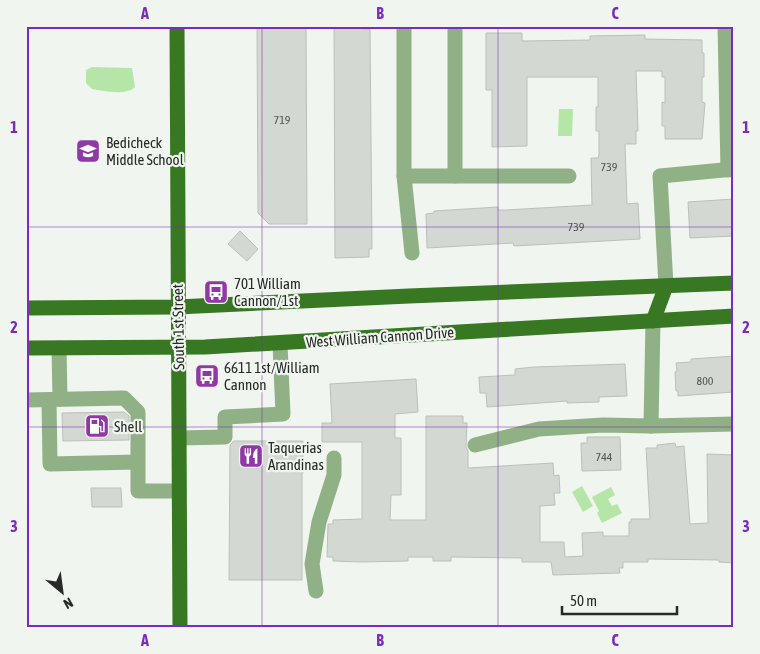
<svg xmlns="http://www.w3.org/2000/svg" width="760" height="654" font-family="'Asap Condensed',sans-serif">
  <rect width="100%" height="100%" fill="#f0f5ef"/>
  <g fill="#b5e6a8">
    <path d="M 92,67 L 132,68 L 135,87 C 127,96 104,91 92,89 L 86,83 L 86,70 Z"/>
    <path d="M 559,109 L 573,109 L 572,136 L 558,136 Z"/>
    <path d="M 582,486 L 593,506 L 583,512 L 572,492 Z"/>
    <path d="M 611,487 L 615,495 L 608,499 L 612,506 L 617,504 L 622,513 L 602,523 L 597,513 L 599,511 L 592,497 Z"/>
  </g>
  <g fill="#d3d8d2" stroke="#bbc0ba">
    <path d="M 257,26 L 306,26 L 307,224 L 269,224 L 258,213 Z"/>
    <path d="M 334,26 L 363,26 L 363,29 L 370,29 L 372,249 L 369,249 L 369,257 L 335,258 Z"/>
    <path d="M 486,33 L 522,33 L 522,41 L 590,40 L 590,36 L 645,35 L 645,39 L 702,40 L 702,53 L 704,53 L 704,77 L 702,77 L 702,102 L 705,103 L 702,139 L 665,139 L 665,126 L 662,126 L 662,102 L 665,103 L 665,77 L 662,77 L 662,71 L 636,71 L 638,131 L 636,131 L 636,144 L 625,144 L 627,204 L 638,203 L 640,239 L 514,246 L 513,243 L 427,248 L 426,214 L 434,213 L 434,211 L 498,207 L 498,210 L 506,210 L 592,205 L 591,158 L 598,158 L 599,155 L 599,131 L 596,131 L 596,107 L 598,107 L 598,77 L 527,77 L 527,146 L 492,147 L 492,90 L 486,90 Z"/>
    <path d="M 734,199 L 734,236 L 690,238 L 688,202 Z"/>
    <path d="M 240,231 L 258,249 L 247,261 L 228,244 Z"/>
    <path d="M 734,356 L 734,392 L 678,396 L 678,391 L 676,391 L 675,372 L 677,371 L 676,363 L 691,362 L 691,359 Z"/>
    <path d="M 625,364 L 627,396 L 599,397 L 599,402 L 567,403 L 567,401 L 487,407 L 486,393 L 480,393 L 479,377 L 515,375 L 515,369 L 534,367 Z"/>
    <path d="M 416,379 L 418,412 L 395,414 L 395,438 L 401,438 L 401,495 L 391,495 L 390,520 L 426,520 L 426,416 L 463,416 L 463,423 L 467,423 L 466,447 L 468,451 L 468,468 L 553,463 L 554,476 L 559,475 L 560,493 L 554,493 L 555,505 L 540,506 L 540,542 L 564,542 L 565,557 L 583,556 L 582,533 L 603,532 L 603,536 L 629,536 L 629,522 L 631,522 L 631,519 L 650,519 L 646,448 L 657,448 L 657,445 L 675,443 L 676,447 L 684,446 L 690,524 L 708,523 L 707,454 L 734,455 L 734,563 L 719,562 L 719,560 L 648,559 L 648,562 L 623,562 L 623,568 L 619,568 L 620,573 L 553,575 L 551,562 L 522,562 L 522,558 L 451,557 L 451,561 L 433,561 L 433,557 L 408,557 L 408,561 L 362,562 L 333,561 L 333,557 L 327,557 L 328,524 L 333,524 L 333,520 L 362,519 L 362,442 L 322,442 L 322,423 L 332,423 L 330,384 Z"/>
    <path d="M 124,412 L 129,416 L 129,440 L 63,441 L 62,413 Z"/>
    <path d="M 587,437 L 620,437 L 621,470 L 582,471 L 581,443 L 587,443 Z"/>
    <path d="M 234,441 L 303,441 L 303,473 L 302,473 L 302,580 L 229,580 L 230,445 Z"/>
    <path d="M 91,488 L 121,488 L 122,507 L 92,507 Z"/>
  </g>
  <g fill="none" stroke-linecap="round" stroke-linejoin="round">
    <g stroke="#90b186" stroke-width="15">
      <path d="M 404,26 L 404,176 L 412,253"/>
      <path d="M 455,26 L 455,176"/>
      <path d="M 725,26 L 728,170"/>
      <path d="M 404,176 L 569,176"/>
      <path d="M 666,286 L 660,176 L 734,169"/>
      <path d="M 653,321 L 651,426 L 734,424"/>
      <path d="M 59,348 L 60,399"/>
      <path d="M 26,400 L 124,398 L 138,412 L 138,491 L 179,491"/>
      <path d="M 49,400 L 50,464 L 137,462"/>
      <path d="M 180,438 L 225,437 L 225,417 L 283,414 L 280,344"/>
      <path d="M 475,445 L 539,429 L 603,425 L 651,426"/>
      <path d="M 316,591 L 312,564 L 319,522 L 334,475 L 334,458"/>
    </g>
    <g stroke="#387823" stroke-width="15">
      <path d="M 177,26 L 180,628"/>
      <path d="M 26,308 L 177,307 L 409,296 L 734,283"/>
      <path d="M 653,321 L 666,286"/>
      <path d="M 26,348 L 205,347 L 734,316"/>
    </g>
  </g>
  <path fill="none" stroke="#7b2cbf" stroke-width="1" stroke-opacity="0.55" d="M 262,26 L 262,628M 498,26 L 498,628M 26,227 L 734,227M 26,427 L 734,427"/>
  <defs>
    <symbol id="school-square" viewBox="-11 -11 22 22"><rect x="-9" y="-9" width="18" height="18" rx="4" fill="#9039a6" stroke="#f0f5ef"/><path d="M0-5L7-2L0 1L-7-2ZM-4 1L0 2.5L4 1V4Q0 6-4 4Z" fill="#fff"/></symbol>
    <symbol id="bus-square" viewBox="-11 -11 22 22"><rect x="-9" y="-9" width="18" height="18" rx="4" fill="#9039a6" stroke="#f0f5ef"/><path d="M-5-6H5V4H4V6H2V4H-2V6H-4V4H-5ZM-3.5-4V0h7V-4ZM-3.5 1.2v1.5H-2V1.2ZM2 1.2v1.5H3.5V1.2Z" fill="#fff"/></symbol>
    <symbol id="fuel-square" viewBox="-11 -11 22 22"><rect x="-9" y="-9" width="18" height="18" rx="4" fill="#9039a6" stroke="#f0f5ef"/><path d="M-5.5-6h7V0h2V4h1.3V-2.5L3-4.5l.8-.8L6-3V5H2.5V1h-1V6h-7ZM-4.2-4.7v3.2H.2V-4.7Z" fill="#fff"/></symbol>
    <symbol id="restaurant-square" viewBox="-11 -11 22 22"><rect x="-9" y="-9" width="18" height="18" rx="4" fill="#9039a6" stroke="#f0f5ef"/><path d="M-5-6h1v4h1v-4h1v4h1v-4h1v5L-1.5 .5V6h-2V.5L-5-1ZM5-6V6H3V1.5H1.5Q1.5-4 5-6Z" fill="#fff"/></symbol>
  </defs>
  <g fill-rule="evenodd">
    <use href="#school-square" x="74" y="137" width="28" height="28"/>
    <use href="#bus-square" x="202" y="278" width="28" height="28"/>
    <use href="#bus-square" x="193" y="362" width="28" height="28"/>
    <use href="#fuel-square" x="83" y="412" width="28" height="28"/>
    <use href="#restaurant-square" x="237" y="442" width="28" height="28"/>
  </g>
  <g text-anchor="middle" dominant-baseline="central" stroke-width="4.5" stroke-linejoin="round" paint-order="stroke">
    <g font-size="12" fill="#535652">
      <text x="282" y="120">719</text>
      <text x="609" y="167">739</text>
      <text x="576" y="227">739</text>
      <text x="705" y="381">800</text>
      <text x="604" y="457">744</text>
    </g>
    <g font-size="15" fill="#282a28" stroke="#f0f5ef" text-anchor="start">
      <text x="106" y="142">Bedicheck<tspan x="106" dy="17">Middle School</tspan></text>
      <text x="234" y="283">701 William<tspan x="234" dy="17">Cannon/1st</tspan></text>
      <text x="224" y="367">6611 1st/William<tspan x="224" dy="17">Cannon</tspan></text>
      <text x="114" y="426">Shell</text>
      <text x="268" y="447">Taquerias<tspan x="268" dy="17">Arandinas</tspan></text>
    </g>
    <g font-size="15" fill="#282a28" stroke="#f0f5ef">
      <text transform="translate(178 327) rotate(-91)">South 1st Street</text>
      <text transform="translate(380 337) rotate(-4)">West William Cannon Drive</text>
    </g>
  </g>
  <rect width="760" height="654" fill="none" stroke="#f0f5ef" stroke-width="55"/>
  <g transform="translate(62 592) rotate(151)" stroke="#f0f5ef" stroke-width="4" paint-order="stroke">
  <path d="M0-4L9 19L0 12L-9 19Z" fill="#282a28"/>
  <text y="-8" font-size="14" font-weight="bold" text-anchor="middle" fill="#282a28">N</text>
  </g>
  <path d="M562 606v8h115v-8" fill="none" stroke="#282a28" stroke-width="2.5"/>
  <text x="570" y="606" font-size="15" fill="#282a28" stroke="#f0f5ef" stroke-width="4" paint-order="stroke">50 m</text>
  <rect x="28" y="28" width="704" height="598" fill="none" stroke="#7b2cbf" stroke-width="2"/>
  <g font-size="16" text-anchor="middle" font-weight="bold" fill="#7b2cbf">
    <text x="145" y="19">A</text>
    <text x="380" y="19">B</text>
    <text x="615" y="19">C</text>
    <text x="14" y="133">1</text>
    <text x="746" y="133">1</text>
    <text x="14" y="333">2</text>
    <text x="746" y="333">2</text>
    <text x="14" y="532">3</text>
    <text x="746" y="532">3</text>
    <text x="145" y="646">A</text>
    <text x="380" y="646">B</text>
    <text x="615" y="646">C</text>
  </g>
</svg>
